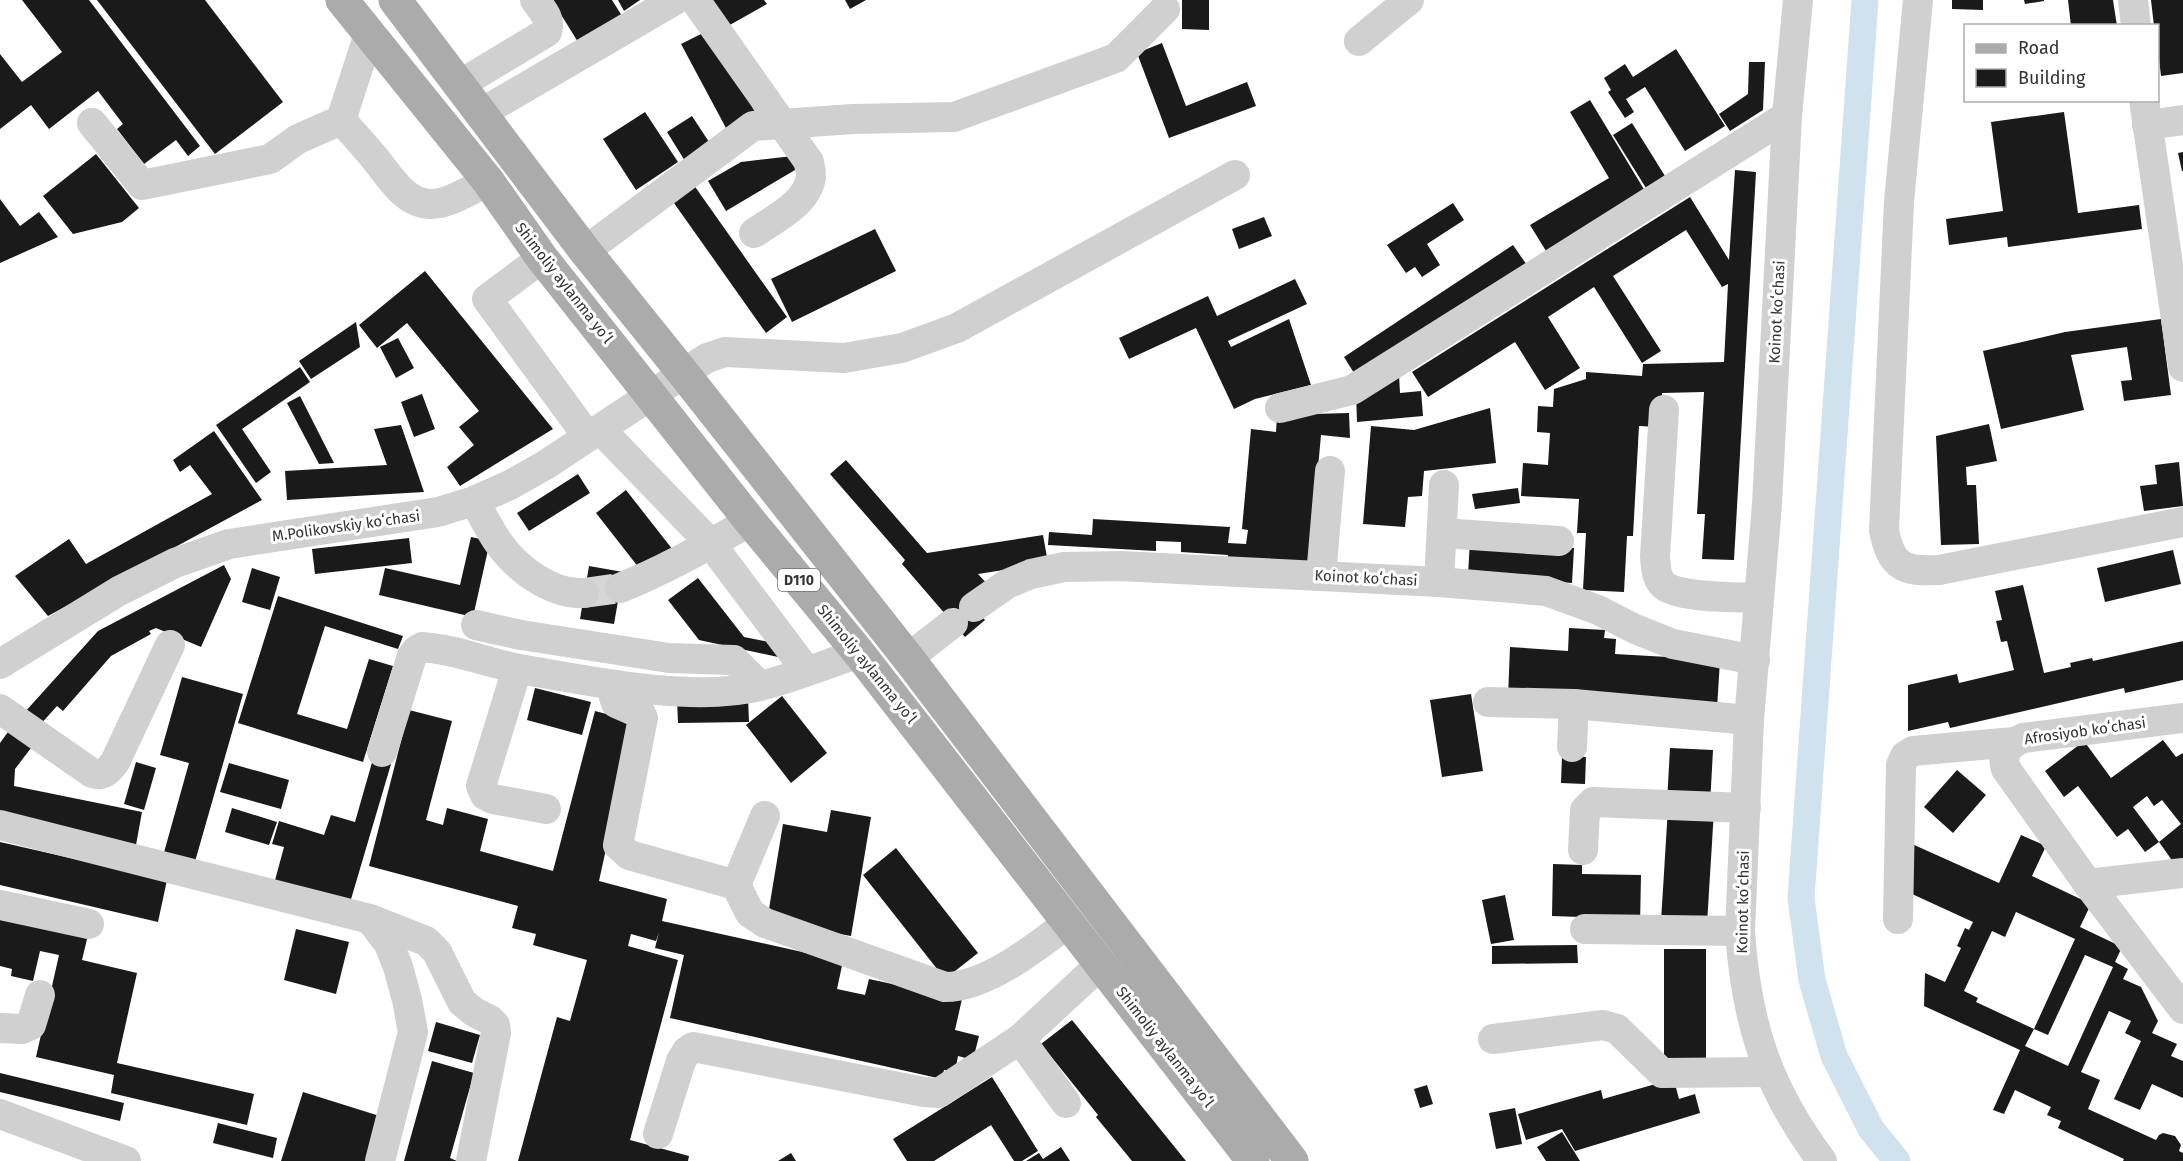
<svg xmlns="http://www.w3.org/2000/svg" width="2183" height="1161" font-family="'Fira Sans',sans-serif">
  <rect width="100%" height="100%" fill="#fff"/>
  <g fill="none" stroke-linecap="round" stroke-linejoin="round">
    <path stroke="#cfe2ee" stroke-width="27" d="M 1865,0 L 1801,898 L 1812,980 L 1834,1056 L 1871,1129 L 1897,1161"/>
  </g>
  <g fill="#1a1a1a" fill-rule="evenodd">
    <path d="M 22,0 L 89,0 L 200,146 L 188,156 L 176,140 L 144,164 L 117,129 L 123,124 L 98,91 L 49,129 L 31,105 L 0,129 L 0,54 L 22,82 L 62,52 Z"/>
    <path d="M 97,0 L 205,0 L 283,102 L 215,154 Z"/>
    <path d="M 552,0 L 612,0 L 622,16 L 578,42 Z"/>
    <path d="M 618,0 L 640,0 L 624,11 Z"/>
    <path d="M 712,0 L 764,0 L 767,4 L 728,26 Z"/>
    <path d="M 845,0 L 866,0 L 850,9 Z"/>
    <path d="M 1182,0 L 1209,0 L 1209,30 L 1182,29 Z"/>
    <path d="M 1952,0 L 1983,0 L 1983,10 L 1952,9 Z"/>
    <path d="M 2024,0 L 2044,0 L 2044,1 L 2025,4 Z"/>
    <path d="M 2068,0 L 2113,0 L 2117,26 L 2071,26 Z"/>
    <path d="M 2151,0 L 2183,0 L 2183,73 L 2161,76 L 2158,50 L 2158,26 L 2154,26 Z"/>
    <path d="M 711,29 L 755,112 L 726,128 L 681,44 Z"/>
    <path d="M 1162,43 L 1186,106 L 1247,82 L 1256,106 L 1169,138 L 1137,53 Z"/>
    <path d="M 1676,49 L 1725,126 L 1685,151 L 1645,87 L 1626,99 L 1634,112 L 1625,118 L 1608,92 L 1611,90 L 1604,78 L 1625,64 L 1633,77 Z"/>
    <path d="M 1749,62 L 1765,62 L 1763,110 L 1730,131 L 1719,114 L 1748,94 Z"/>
    <path d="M 1590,100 L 1645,191 L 1546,251 L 1530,225 L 1609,178 L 1570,112 Z"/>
    <path d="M 645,112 L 678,162 L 636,190 L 603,139 Z"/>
    <path d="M 2064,112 L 2078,213 L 2139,205 L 2142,229 L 2008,247 L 2007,237 L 1949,245 L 1946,219 L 2003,211 L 1991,122 Z"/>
    <path d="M 692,116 L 711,145 L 685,161 L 667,132 Z"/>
    <path d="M 1632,123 L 1665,176 L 1646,188 L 1613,135 Z"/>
    <path d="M 2183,152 L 2183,171 L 2182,171 L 2178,153 Z"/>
    <path d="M 96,154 L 139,208 L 122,222 L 73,234 L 43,196 Z"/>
    <path d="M 793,156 L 795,170 L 726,211 L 708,181 L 741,162 Z"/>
    <path d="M 1735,170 L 1756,172 L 1734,560 L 1702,559 L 1705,514 L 1697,514 L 1704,392 L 1662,393 L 1660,427 L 1639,426 L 1633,536 L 1627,536 L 1624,592 L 1583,590 L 1586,533 L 1577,533 L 1579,499 L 1521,496 L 1523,463 L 1548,465 L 1550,433 L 1537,432 L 1538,406 L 1553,407 L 1554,389 L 1586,379 L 1586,372 L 1642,376 L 1643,364 L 1724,362 L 1728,284 L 1722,287 L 1686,230 L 1613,276 L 1661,351 L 1642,363 L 1594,287 L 1548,317 L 1580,368 L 1545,390 L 1515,342 L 1428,397 L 1412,372 L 1690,197 L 1729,260 Z"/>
    <path d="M 691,181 L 787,317 L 766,333 L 669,196 Z"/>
    <path d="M 0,199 L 20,226 L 39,212 L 58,237 L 0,263 Z"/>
    <path d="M 1453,203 L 1464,220 L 1427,244 L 1440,265 L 1422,277 L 1415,267 L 1406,273 L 1387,245 Z"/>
    <path d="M 1264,217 L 1272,236 L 1239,249 L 1232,229 Z"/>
    <path d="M 875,229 L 896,271 L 792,322 L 771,279 Z"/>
    <path d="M 1513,245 L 1529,268 L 1359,381 L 1344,357 Z"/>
    <path d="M 425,271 L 553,429 L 460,486 L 447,467 L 474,445 L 459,427 L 479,411 L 407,323 L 377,348 L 359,325 Z"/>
    <path d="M 1295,279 L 1307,304 L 1228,341 L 1231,347 L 1289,319 L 1311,385 L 1255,399 L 1234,409 L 1196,328 L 1129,359 L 1119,338 L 1208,296 L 1217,316 Z"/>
    <path d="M 2161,319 L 2171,395 L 2124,401 L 2121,381 L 2132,380 L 2127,347 L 2071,355 L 2084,410 L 2001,429 L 1983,351 L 2065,332 Z"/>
    <path d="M 356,322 L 360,347 L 311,379 L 299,361 Z"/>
    <path d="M 398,338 L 414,368 L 396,378 L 380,347 Z"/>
    <path d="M 300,367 L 310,382 L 242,429 L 271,472 L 256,483 L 216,425 Z"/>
    <path d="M 1399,375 L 1400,393 L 1421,391 L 1423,416 L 1357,422 L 1356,391 Z"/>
    <path d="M 422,394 L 435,429 L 414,437 L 401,402 Z"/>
    <path d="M 300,396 L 334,463 L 319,464 L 287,403 Z"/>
    <path d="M 1490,408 L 1496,463 L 1424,471 L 1422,496 L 1408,497 L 1405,527 L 1363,524 L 1371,426 L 1414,430 Z"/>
    <path d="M 1349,413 L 1350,438 L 1321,435 L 1309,568 L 1227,561 L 1228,555 L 1181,552 L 1181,542 L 1156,541 L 1156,551 L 1048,545 L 1049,532 L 1092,535 L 1093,519 L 1230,527 L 1228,543 L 1246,544 L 1248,530 L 1242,529 L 1251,429 L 1276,432 L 1277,415 Z"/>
    <path d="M 1989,424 L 1997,461 L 1966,467 L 1967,485 L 1976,485 L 1979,544 L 1941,545 L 1936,436 Z"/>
    <path d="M 401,425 L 424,492 L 287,500 L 285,471 L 387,465 L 374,429 Z"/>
    <path d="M 214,431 L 262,500 L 48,616 L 15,576 L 69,539 L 86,564 L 212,494 L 190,465 L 180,472 L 173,460 Z"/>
    <path d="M 846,460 L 927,553 L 1043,535 L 1048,563 L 978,574 L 990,587 L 966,599 L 985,620 L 965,637 L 902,564 L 905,560 L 830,474 Z"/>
    <path d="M 2179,462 L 2183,506 L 2144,511 L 2140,486 L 2157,484 L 2155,465 Z"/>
    <path d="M 578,474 L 590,493 L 529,531 L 517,513 Z"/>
    <path d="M 1518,488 L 1520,503 L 1475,509 L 1472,494 Z"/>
    <path d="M 626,490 L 673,550 L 643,573 L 596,513 Z"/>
    <path d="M 471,537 L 490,541 L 473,617 L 379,595 L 385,568 L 460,585 Z"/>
    <path d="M 409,538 L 412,563 L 315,574 L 312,549 Z"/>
    <path d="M 1470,540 L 1574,548 L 1572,583 L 1468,575 Z"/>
    <path d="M 2173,550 L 2181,584 L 2105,602 L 2097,568 Z"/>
    <path d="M 224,565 L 231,579 L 201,647 L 156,628 L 149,631 L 151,634 L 111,656 L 63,711 L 57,706 L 39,726 L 24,713 L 98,631 Z"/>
    <path d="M 589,566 L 623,572 L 614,624 L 580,619 Z"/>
    <path d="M 252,568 L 280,577 L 270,610 L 242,602 Z"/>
    <path d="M 698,578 L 744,637 L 779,644 L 778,657 L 699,640 L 668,600 Z"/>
    <path d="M 2023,585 L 2044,673 L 2071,667 L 2070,663 L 2092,658 L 2093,661 L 2183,641 L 2183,680 L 2125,693 L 2124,688 L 1950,728 L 1948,722 L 1908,731 L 1908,685 L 1957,674 L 1959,683 L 2014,670 L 2007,641 L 2001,642 L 1996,621 L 2002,620 L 1995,591 Z"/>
    <path d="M 278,596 L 403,636 L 398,649 L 325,626 L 297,714 L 347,729 L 369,659 L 393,666 L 363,762 L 238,723 Z"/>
    <path d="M 1569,628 L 1605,630 L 1604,638 L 1616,639 L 1615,654 L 1720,660 L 1717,709 L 1508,697 L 1510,647 L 1568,651 Z"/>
    <path d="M 182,677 L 243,694 L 194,865 L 163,856 L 189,763 L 160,755 Z"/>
    <path d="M 535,688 L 591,702 L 582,735 L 527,720 Z"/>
    <path d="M 1471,694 L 1483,771 L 1442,777 L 1430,700 Z"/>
    <path d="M 782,696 L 827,753 L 791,783 L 746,725 Z"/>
    <path d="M 748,698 L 749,722 L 678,723 L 677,699 Z"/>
    <path d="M 409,710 L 452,721 L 426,820 L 443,825 L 447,808 L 488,819 L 480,851 L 553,871 L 595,711 L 634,721 L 599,881 L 667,899 L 662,921 L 843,961 L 837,989 L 865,995 L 869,979 L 962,999 L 955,1030 L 979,1036 L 973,1060 L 958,1056 L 955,1072 L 944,1070 L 942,1079 L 670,1018 L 684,955 L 655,948 L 659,932 L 656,941 L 631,934 L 628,946 L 678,960 L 630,1140 L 689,1156 L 688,1161 L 518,1161 L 557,1017 L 570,1021 L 587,960 L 533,945 L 536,934 L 512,928 L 518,906 L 369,866 Z"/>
    <path d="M 8,732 L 31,748 L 15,769 L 14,786 L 142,812 L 136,845 L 0,818 L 0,743 Z"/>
    <path d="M 2163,740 L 2176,757 L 2183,753 L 2183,865 L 2176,866 L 2159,842 L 2181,824 L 2162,800 L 2154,806 L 2147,796 L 2133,807 L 2159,842 L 2145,852 L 2128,829 L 2117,837 L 2078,786 L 2064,797 L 2045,771 L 2084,741 L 2111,778 Z"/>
    <path d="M 1670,748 L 1713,750 L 1710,805 L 1667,802 Z"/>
    <path d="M 1562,756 L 1586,757 L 1585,784 L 1561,783 Z"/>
    <path d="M 373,759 L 391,764 L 349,906 L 274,884 L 284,847 L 272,844 L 279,821 L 324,835 L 331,815 L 355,822 Z"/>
    <path d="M 136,762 L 156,768 L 144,810 L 124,804 Z"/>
    <path d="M 229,763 L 289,780 L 281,809 L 220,792 Z"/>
    <path d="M 1957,770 L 1986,795 L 1953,833 L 1924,807 Z"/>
    <path d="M 232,808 L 277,822 L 269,845 L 225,832 Z"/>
    <path d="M 1668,808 L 1714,810 L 1707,924 L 1661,921 Z"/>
    <path d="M 831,810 L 871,817 L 851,936 L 767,921 L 783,824 L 827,832 Z"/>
    <path d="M 2021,835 L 2046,846 L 2032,876 L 2091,904 L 2080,927 L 2122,947 L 2115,962 L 2128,969 L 2123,979 L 2141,987 L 2158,1021 L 2152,1033 L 2177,1044 L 2171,1056 L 2183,1061 L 2183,1098 L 2152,1084 L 2140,1110 L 2114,1099 L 2141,1041 L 2125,1033 L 2131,1021 L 2109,1011 L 2081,1072 L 2100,1080 L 2088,1109 L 2156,1140 L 2159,1135 L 2163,1133 L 2175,1136 L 2181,1145 L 2179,1151 L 2183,1153 L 2183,1161 L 2123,1161 L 2124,1159 L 2058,1128 L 2061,1121 L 2047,1115 L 2051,1107 L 2015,1090 L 2004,1114 L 1993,1110 L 2020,1050 L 1924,1006 L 1925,973 L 1945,982 L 1961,948 L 1957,946 L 1965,928 L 1969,930 L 1973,922 L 1912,894 L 1912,844 L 1999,883 ZM 2016,912 L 2075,939 L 2034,1029 L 2048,1035 L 2085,955 L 2113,967 L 2068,1066 L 2025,1046 L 2034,1029 L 1976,1002 L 1978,998 L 1964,991 L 1992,931 L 2005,937 Z"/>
    <path d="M 0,842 L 167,880 L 158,922 L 0,885 Z"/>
    <path d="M 896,848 L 978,953 L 945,979 L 863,875 Z"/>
    <path d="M 1553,864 L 1582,865 L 1582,874 L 1641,875 L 1640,926 L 1581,917 L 1552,916 Z"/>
    <path d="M 1505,895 L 1514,940 L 1491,944 L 1482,900 Z"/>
    <path d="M 0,915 L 88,935 L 82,960 L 137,973 L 117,1063 L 254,1094 L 247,1125 L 111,1093 L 114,1075 L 36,1057 L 59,955 L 40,951 L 33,981 L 11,976 L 12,969 L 0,966 Z"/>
    <path d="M 296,929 L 349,942 L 336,994 L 284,980 Z"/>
    <path d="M 1577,945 L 1578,963 L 1492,964 L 1492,946 Z"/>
    <path d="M 1664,949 L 1706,949 L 1706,1066 L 1664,1065 Z"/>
    <path d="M 1072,1020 L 1186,1161 L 1132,1161 L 1096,1117 L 1098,1115 L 1041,1044 Z"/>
    <path d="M 436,1022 L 480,1035 L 472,1063 L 428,1051 Z"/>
    <path d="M 432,1061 L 474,1073 L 450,1158 L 457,1161 L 404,1161 Z"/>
    <path d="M 0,1073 L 124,1103 L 120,1121 L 0,1092 Z"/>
    <path d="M 992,1077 L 1038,1151 L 1022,1161 L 1014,1161 L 991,1125 L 934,1161 L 907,1161 L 893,1139 Z"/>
    <path d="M 1659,1083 L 1660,1088 L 1675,1084 L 1679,1099 L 1695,1094 L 1700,1113 L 1575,1151 L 1562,1129 L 1526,1140 L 1518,1114 L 1601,1090 L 1603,1099 Z"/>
    <path d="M 1427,1085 L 1433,1104 L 1420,1108 L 1414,1089 Z"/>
    <path d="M 303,1092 L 386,1118 L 373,1161 L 281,1161 Z"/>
    <path d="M 1515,1108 L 1522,1144 L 1496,1149 L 1489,1113 Z"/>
    <path d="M 218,1123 L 277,1138 L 273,1158 L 213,1143 Z"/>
    <path d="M 1562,1132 L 1580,1161 L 1546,1161 L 1537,1147 Z"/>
    <path d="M 1061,1147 L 1070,1161 L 1026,1161 L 1039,1153 L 1043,1159 Z"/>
    <path d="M 791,1153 L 796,1161 L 778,1161 Z"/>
  </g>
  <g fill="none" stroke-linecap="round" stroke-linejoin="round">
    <path stroke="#d6d6d6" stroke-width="30" stroke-dasharray="30 15" stroke-linecap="butt" d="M 584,593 L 620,588"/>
    <g stroke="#d0d0d0" stroke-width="30">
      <path d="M 695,0 L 809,162 C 810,166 811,172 811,177 C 807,204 774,219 754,233"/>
      <path d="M 1798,0 L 1787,116 L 1767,504 L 1749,720 L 1740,931 C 1746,1022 1767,1088 1822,1161"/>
      <path d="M 1918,0 L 1899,202 L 1884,530 C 1891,567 1904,572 1939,570 L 2183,522"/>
      <path d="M 2133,0 L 2136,26"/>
      <path d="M 1359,41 L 1409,0"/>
      <path d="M 459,85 L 547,32 C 551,18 543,11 535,0"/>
      <path d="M 2144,100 L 2183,367"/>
      <path d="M 481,113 L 675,0"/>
      <path d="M 341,120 C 351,131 362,143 372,155 C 388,173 403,204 431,204 C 450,204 471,189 488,181"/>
      <path d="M 92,123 L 142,185 L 270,159 L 298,139 L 341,120 L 369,34"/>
      <path d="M 2147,125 L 2183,120"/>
      <path d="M 585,251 L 753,126 L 853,119 L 954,117 L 1116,58 L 1165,9"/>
      <path d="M 542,258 L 487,299 L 588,437"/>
      <path d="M 1280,408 L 1352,390 L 1787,116"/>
      <path d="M 1664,410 L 1655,557 C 1656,568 1656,580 1666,587 C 1685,598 1736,597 1759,598"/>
      <path d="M 600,429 L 711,544 L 806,670"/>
      <path d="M 474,501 C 482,514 489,529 498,542 C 516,568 551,595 584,593"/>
      <path d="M 1442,533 L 1559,541"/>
      <path d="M 1321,576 L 1330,471"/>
      <path d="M 1439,582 L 1444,485"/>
      <path d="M 620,588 C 665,570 708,546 750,521"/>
      <path d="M 974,607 L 1007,584 L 1031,574 L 1064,567 L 1120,566 L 1439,582 L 1546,591 L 1598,610 L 1635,629 L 1673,644 L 1755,660"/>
      <path d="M 476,625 L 521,635 L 669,658 L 734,660 L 760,686"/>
      <path d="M 908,658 L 953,623"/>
      <path d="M 0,664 L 119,591 L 175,563 L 229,544 L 438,512 L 474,501 L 510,485 L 547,464 L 707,358 L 725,352 L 844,358 L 902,348 L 957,328 L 1235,175"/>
      <path d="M 517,669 L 481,786 L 485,795 L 493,799 L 546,809"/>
      <path d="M 616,685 L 614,697 L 616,703 L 641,714 L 643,718 L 618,845 L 629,855 L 736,885 L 750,913 L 765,923 L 945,987 C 986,987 1037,947 1069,922"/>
      <path d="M 1488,702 L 1574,704 L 1749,720"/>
      <path d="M 0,709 L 92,773 C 103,777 109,770 115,762 L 170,645"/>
      <path d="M 2183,718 L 2023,738 C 2008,745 2001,753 2006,769 L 2088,884 L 2183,1009"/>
      <path d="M 1572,747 L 1574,704"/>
      <path d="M 382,752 L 412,656 L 417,650 L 422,647 C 455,649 487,663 520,669 C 588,681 693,703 760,686 C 793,678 827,664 859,653"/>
      <path d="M 0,825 L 370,919 L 426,941 L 437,952 L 462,1002 L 474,1012 L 490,1020 L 495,1025 L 496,1033 L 471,1161"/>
      <path d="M 1583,850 L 1585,810 L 1593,802 L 1746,808"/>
      <path d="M 2088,884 L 2183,873"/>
      <path d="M 736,885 L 765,816"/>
      <path d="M 0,905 L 89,924"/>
      <path d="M 370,919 L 389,944 L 398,967 L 407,1000 L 413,1032 L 380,1161"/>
      <path d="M 1898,919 L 1901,765 L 1905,756 L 1913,751 L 2014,742"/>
      <path d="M 1585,929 L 1740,931"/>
      <path d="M 0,1028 L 22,1029 L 31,1025 L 40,995"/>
      <path d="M 1020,1039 L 1066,1103"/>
      <path d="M 1493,1039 L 1603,1025 L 1617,1029 L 1662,1073 L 1769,1072"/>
      <path d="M 0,1114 L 126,1161"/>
      <path d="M 658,1134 L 681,1061 L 687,1051 L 693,1047 L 924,1092 L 939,1093 L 1020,1039 L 1101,964"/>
    </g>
    <g stroke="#ababab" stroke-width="33">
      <path d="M 342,0 L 488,181 L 542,258 L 750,521 L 859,653 L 1253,1161"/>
      <path d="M 395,0 L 585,251 L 684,374 L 908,658 L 1292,1161"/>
    </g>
  </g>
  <g text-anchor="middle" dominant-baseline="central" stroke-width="6" stroke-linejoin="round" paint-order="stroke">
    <rect fill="#fff" stroke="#707070" stroke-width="1.5" x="778" y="569" width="42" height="22" rx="4.5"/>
    <g font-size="14" font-weight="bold" fill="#333">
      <text x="799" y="580">D110</text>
    </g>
    <g font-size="15" fill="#333" stroke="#fff">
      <text transform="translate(564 283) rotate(52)">Shimoliy aylanma yoʻl</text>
      <text transform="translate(1777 312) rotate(-87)">Koinot koʻchasi</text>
      <text transform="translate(346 526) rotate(-8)">M.Polikovskiy koʻchasi</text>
      <text transform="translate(1366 578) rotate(3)">Koinot koʻchasi</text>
      <text transform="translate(867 664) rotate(51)">Shimoliy aylanma yoʻl</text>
      <text transform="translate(2085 731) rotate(-8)">Afrosiyob koʻchasi</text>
      <text transform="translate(1743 902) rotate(-89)">Koinot koʻchasi</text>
      <text transform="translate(1165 1047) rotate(52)">Shimoliy aylanma yoʻl</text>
    </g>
  </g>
  <rect x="1964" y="24" width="195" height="78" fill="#ffffff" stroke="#adadad" stroke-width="1.5"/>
  <rect x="1976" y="44" width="30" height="9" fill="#ababab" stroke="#adadad" stroke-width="1.5"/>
  <text x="2018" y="54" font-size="18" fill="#333333">Road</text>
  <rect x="1976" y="69" width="30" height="18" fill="#1a1a1a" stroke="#adadad" stroke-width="1.5"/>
  <text x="2018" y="84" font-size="18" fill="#333333">Building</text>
</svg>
